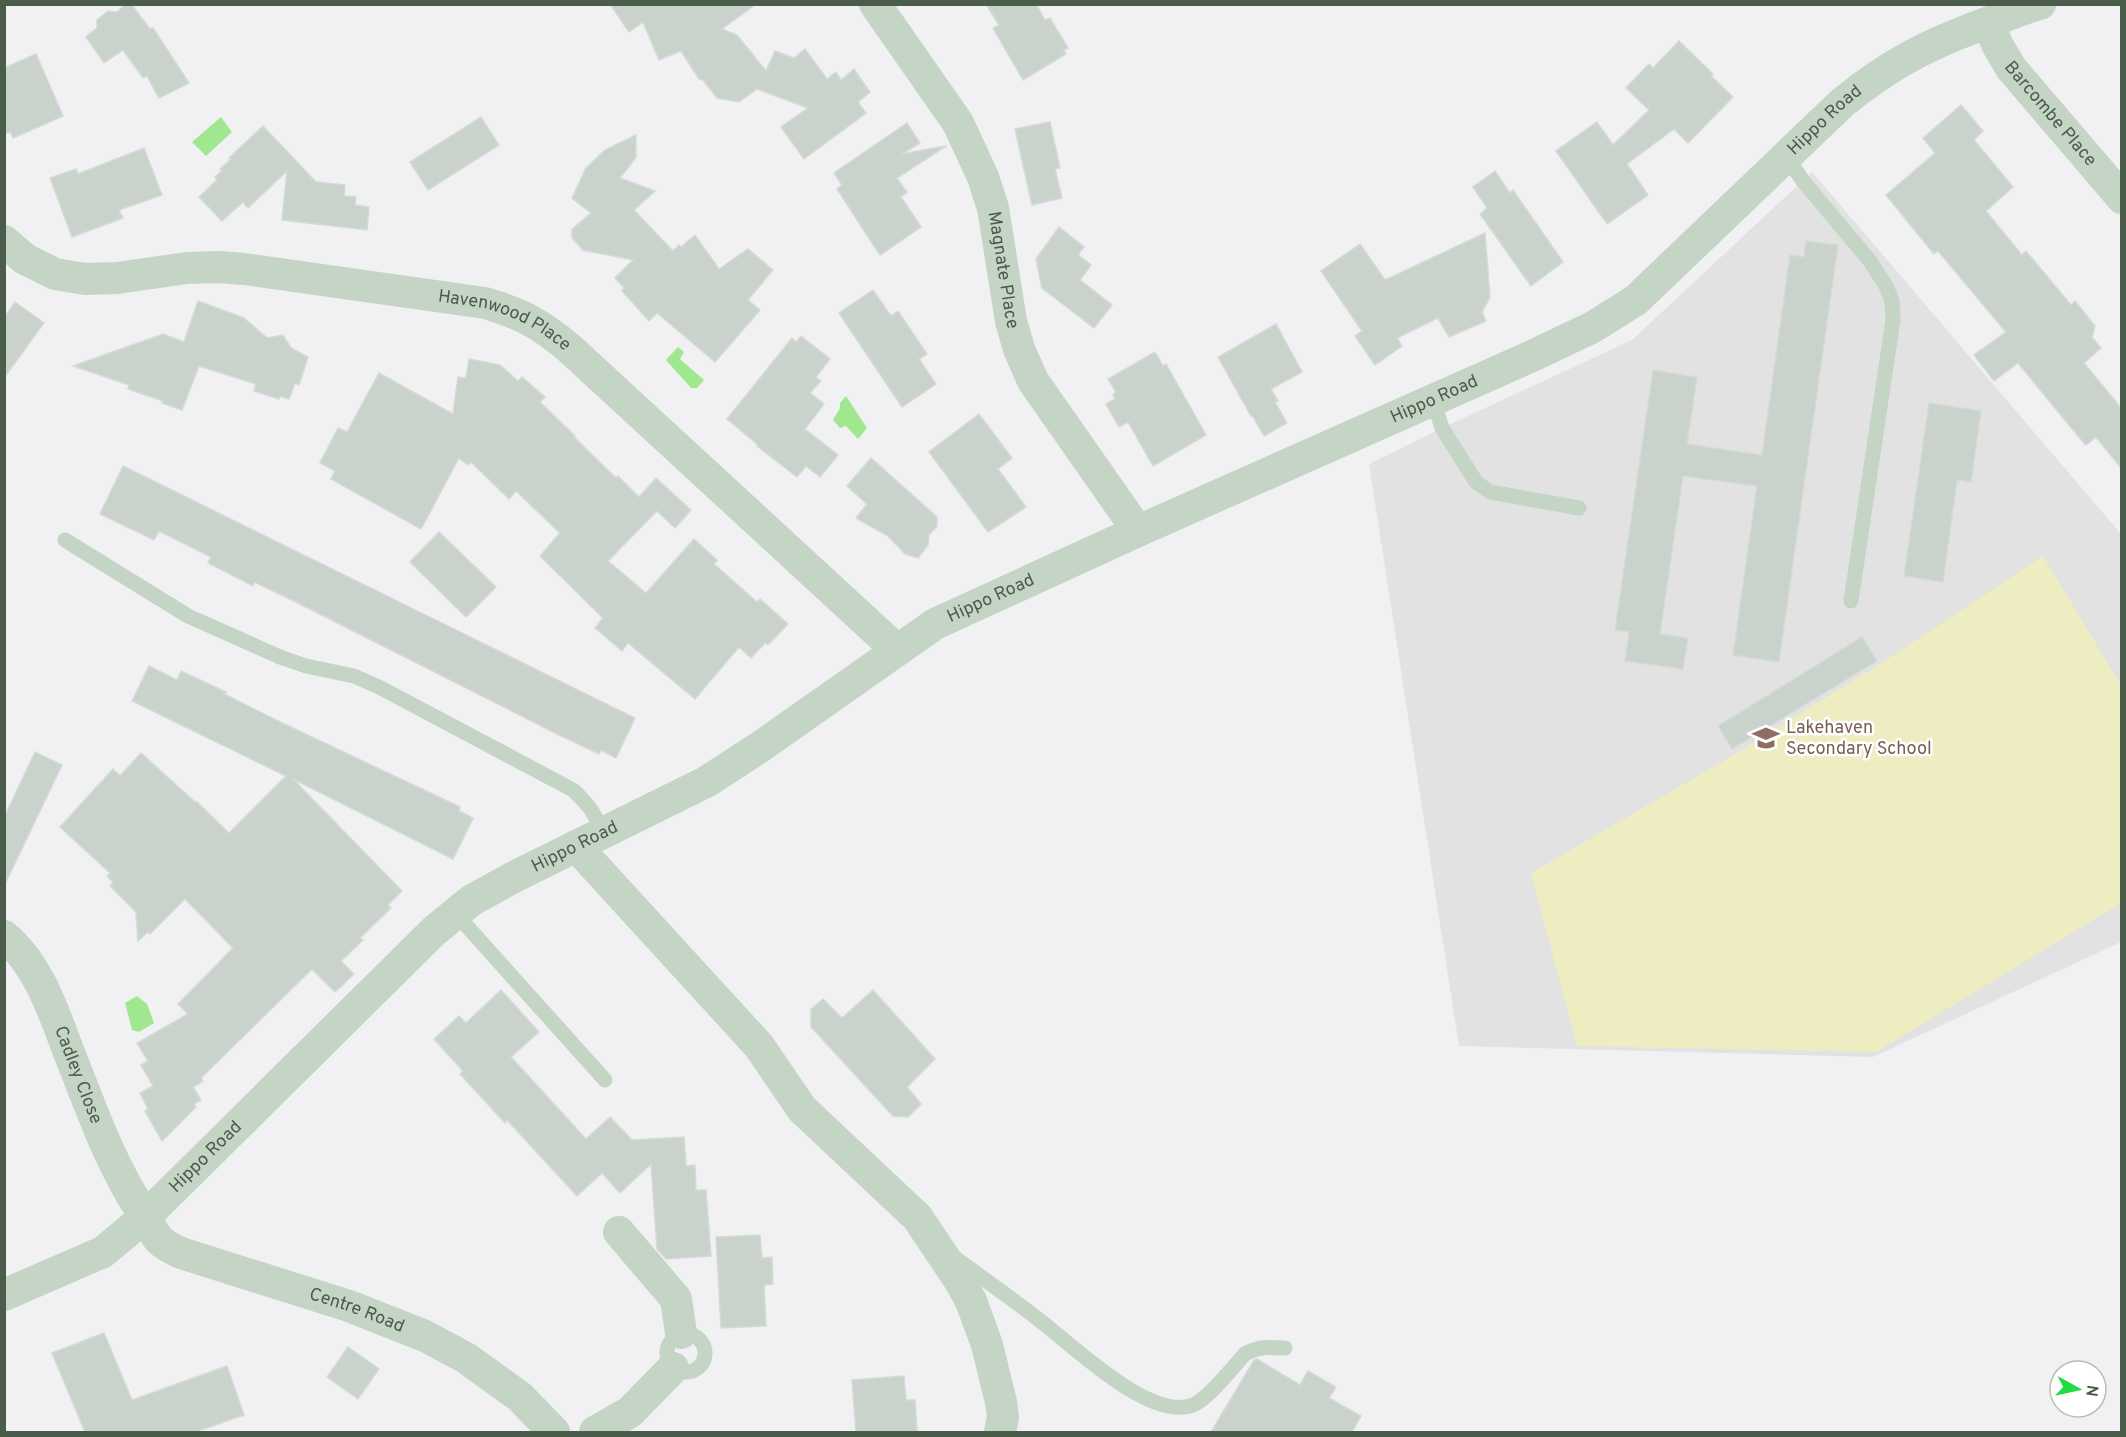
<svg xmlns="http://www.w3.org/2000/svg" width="2126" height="1437" font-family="Overpass,sans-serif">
  <rect width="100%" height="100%" fill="#f1f0f2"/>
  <path fill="#e2e2e3" d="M 1812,172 L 2121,534 L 2121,942 L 1873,1057 L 1459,1046 L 1369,464 L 1442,428 L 1632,340 Z"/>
  <path fill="#ededc1" d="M 2043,556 L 2121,685 L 2121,903 L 1876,1052 L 1577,1046 L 1531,873 L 1727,759 L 1880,664 Z"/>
  <g fill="#a0e890">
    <path d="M 221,117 L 232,132 L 206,156 L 192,142 Z"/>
    <path d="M 678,347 L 684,352 L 680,359 L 704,380 L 697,388 L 691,388 L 666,360 Z"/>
    <path d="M 846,396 L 867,428 L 858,439 L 846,426 L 840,428 L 833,420 L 840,408 L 840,403 Z"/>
    <path d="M 137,996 L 147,1004 L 154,1023 L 139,1032 L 132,1030 L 125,1003 Z"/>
  </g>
  <g fill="#cad2cc" stroke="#d4dbd6" stroke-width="1.5">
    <path d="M 126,4 L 131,4 L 150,29 L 153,28 L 189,83 L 159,98 L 147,76 L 143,78 L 123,50 L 104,63 L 86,37 L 97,28 L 97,20 L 108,11 L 117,12 Z"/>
    <path d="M 610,4 L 756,4 L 722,29 L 737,35 L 766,71 L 775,51 L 794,58 L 805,49 L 827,79 L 836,72 L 841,80 L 854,69 L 870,92 L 858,102 L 866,113 L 804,159 L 781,127 L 808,108 L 757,89 L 739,102 L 717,98 L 703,80 L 699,79 L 681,51 L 659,60 L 643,22 L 629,32 Z"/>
    <path d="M 986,4 L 1036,4 L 1045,20 L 1050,18 L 1068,48 L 1064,50 L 1066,54 L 1023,80 L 993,28 L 999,25 Z"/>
    <path d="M 1679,41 L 1713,74 L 1711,76 L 1733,97 L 1688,143 L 1674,129 L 1627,164 L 1648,195 L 1607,224 L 1556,151 L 1597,122 L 1613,145 L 1649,110 L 1626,88 L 1649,64 L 1653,68 Z"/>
    <path d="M 36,54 L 63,116 L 13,138 L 11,132 L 4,134 L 4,68 Z"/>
    <path d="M 1961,105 L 1983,131 L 1974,140 L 2013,187 L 1986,211 L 2022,255 L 2026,251 L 2071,305 L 2075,301 L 2095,326 L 2092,337 L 2101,348 L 2084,363 L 2121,408 L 2121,468 L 2096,437 L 2086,445 L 2083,442 L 2018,363 L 1994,381 L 1974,355 L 2006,332 L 1938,251 L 1934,254 L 1886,195 L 1935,153 L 1923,138 Z"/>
    <path d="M 481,117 L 499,145 L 428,190 L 410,162 Z"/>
    <path d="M 1050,122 L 1060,168 L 1055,169 L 1062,198 L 1032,205 L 1015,129 Z"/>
    <path d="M 907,123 L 920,143 L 902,154 L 946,146 L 897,178 L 907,192 L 901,197 L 921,227 L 880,255 L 837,189 L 842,185 L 834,173 Z"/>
    <path d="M 263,126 L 316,182 L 345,185 L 344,196 L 356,197 L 355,205 L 369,207 L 367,230 L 282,220 L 287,171 L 248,208 L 243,202 L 222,221 L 199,197 L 217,180 L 215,177 L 222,171 L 220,169 L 231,159 L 229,158 Z"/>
    <path d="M 636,135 L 636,157 L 620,178 L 655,191 L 634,210 L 673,251 L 679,245 L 681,247 L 695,235 L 719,269 L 748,249 L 773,270 L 748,300 L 760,310 L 715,362 L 657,313 L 649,321 L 622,291 L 624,288 L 615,278 L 633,260 L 583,250 L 572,238 L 572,229 L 591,213 L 572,198 L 586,168 L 605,150 Z"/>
    <path d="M 144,148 L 162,195 L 119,210 L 123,218 L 72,237 L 50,178 L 76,169 L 78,174 Z"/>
    <path d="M 1495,171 L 1510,193 L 1513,190 L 1563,262 L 1531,286 L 1480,214 L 1487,208 L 1473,187 Z"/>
    <path d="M 1059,227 L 1084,247 L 1078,255 L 1091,265 L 1080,280 L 1112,305 L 1094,328 L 1042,288 L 1036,259 Z"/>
    <path d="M 1485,233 L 1490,297 L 1482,312 L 1486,321 L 1449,337 L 1438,318 L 1397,338 L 1402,346 L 1375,365 L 1355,336 L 1362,331 L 1321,271 L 1360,244 L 1385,280 Z"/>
    <path d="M 1806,241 L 1838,245 L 1779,662 L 1733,655 L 1757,486 L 1683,476 L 1660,634 L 1688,638 L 1683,669 L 1625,661 L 1629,632 L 1615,630 L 1653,370 L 1697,377 L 1687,444 L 1762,455 L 1790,255 L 1804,257 Z"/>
    <path d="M 873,290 L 891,316 L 898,311 L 927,354 L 919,359 L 936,384 L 902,407 L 839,313 Z"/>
    <path d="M 198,301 L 244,318 L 267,338 L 283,335 L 291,348 L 308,357 L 299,385 L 295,383 L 289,399 L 280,396 L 279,399 L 254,391 L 256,384 L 199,366 L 182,410 L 162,403 L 163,401 L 128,389 L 129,385 L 73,366 L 163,334 L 184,342 Z"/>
    <path d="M 15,302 L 44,323 L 4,378 L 4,318 Z"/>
    <path d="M 1276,324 L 1302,372 L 1271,389 L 1278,401 L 1275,402 L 1287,423 L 1264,436 L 1252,415 L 1251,416 L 1218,357 Z"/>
    <path d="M 801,336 L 830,359 L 816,377 L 821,381 L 810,393 L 824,404 L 805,429 L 838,455 L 820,477 L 806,466 L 797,477 L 757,446 L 758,445 L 727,419 L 792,338 L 796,342 Z"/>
    <path d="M 1155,352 L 1163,366 L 1166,364 L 1206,435 L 1153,466 L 1128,422 L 1119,427 L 1106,404 L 1115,399 L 1113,395 L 1116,392 L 1108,379 Z"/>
    <path d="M 469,359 L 500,365 L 518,381 L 522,377 L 545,397 L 540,402 L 575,436 L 574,437 L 616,478 L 618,476 L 639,497 L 656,478 L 691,510 L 675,528 L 657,511 L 608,561 L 646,593 L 694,539 L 717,560 L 714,564 L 757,602 L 760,599 L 788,624 L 768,645 L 765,643 L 751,658 L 739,647 L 695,699 L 628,643 L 622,651 L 595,628 L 603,618 L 540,556 L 560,533 L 516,491 L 509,499 L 471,462 L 468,465 L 459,458 L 421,529 L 331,479 L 335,471 L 320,463 L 338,428 L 347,432 L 379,373 L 453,414 L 458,377 L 466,378 Z"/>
    <path d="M 1929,403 L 1981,411 L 1971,482 L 1957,480 L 1943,582 L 1904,576 Z"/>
    <path d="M 979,414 L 1012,458 L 998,469 L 1026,507 L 988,532 L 929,452 Z"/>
    <path d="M 871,458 L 937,517 L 937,526 L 929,535 L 928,545 L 918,558 L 905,554 L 888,536 L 856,518 L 867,504 L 847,486 Z"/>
    <path d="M 123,466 L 635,718 L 616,758 L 601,750 L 599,754 L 557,734 L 296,602 L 254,582 L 253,586 L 208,563 L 211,557 L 159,531 L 154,540 L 100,514 Z"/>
    <path d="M 439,532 L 496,587 L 466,617 L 410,562 Z"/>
    <path d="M 1862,637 L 1877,661 L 1732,749 L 1718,726 Z"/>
    <path d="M 149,666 L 177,680 L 181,671 L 226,692 L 224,694 L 278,721 L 460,807 L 459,811 L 473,818 L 453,859 L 293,779 L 402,891 L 388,905 L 391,908 L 360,938 L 363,940 L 341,961 L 354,974 L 335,992 L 312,969 L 201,1078 L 203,1081 L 193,1087 L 201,1100 L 194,1104 L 196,1107 L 162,1141 L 145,1111 L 148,1109 L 140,1093 L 153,1086 L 141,1065 L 148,1061 L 137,1043 L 188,1014 L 178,1004 L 233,948 L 185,899 L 150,934 L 148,932 L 138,941 L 136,912 L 110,886 L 113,882 L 107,876 L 110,873 L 60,827 L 113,769 L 120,776 L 141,753 L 195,802 L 196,801 L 229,833 L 286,776 L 132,701 Z"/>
    <path d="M 35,752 L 62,765 L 4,886 L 4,818 Z"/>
    <path d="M 501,990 L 539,1032 L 511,1057 L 586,1139 L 610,1117 L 632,1140 L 684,1137 L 686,1166 L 695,1165 L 696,1190 L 706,1190 L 711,1256 L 666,1259 L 657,1249 L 651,1164 L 620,1193 L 602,1173 L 577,1196 L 507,1120 L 505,1123 L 460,1074 L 463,1071 L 434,1039 L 459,1016 L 466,1023 Z"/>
    <path d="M 873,990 L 935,1059 L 907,1087 L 921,1104 L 908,1117 L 893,1116 L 811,1027 L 811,1009 L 823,999 L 842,1018 Z"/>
    <path d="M 760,1235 L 762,1258 L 772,1257 L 773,1284 L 764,1285 L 766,1326 L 721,1328 L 716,1237 Z"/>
    <path d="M 104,1333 L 132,1400 L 227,1366 L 244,1415 L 195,1432 L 85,1432 L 52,1353 Z"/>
    <path d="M 348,1347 L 379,1369 L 358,1399 L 327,1377 Z"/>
    <path d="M 1257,1359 L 1300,1385 L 1308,1371 L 1336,1387 L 1329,1398 L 1361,1416 L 1352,1432 L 1211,1432 L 1254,1360 Z"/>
    <path d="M 904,1376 L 906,1400 L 915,1400 L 917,1432 L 856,1432 L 852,1380 Z"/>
  </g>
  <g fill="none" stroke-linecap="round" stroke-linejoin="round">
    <g stroke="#c4d4c5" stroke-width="15">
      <path d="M 1786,156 L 1803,181 L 1870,261 L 1886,286 L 1892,301 L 1893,320 L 1851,601"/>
      <path d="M 1433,400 L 1442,428 L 1476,482 L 1490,492 L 1579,508"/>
      <path d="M 65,540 L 188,616 L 280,657 L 306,666 L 354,676 L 379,687 L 573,790 C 589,805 595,813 602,833"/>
      <path d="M 456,914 L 605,1080"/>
      <path d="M 954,1257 C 982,1278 1011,1298 1038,1319 C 1071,1344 1150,1422 1193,1405 C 1208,1399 1233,1367 1245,1354 C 1258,1346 1270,1347 1285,1348"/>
      <circle cx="686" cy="1353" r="19"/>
    </g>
    <g stroke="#c4d4c5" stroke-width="32">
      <path id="s1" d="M 875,4 L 958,123 L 983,177 L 993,208 L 1011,321 L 1019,349 L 1033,381 L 1138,531"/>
      <path id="s2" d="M 1988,23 L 1998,46 L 2011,68 L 2122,198"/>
      <path id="s3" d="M 4,241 L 25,259 L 55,274 L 85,279 L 117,278 L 187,268 L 219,267 L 244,269 L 485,303 C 522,314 539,323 569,348 L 897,650"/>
      <path d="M 576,846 L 759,1046 L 802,1109 L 917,1217 L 960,1281 L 971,1301 L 987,1345 L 1001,1402 L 1003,1417 L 1000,1432"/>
      <path id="s4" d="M 4,936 C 38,964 53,1010 68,1050 C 90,1105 109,1162 142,1212 C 157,1235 152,1240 181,1253 L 349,1306 L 425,1336 L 466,1358 L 520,1397 L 554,1432"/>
      <path d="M 619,1232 L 676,1299 L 681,1333"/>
      <path id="s5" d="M 4,1295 L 103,1252 L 145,1217 L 434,931 L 472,900 L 514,877 L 706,782 L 760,747 L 935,624 L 1138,531 L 1532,356 L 1593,327 L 1636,300 L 1842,103 C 1892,62 1931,43 1992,21 C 2008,15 2024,8 2040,4"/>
      <path d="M 595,1432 L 630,1412 L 673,1368"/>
    </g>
  </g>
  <defs>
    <symbol id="school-bare" viewBox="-9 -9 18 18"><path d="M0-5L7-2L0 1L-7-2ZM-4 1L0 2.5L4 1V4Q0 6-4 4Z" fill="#8d6e63" stroke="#fff" stroke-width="2.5" paint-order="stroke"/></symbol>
  </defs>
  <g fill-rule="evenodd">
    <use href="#school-bare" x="1747" y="719" width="38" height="38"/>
  </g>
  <g text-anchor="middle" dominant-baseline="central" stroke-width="5" stroke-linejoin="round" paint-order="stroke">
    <g font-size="18" fill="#495d4a" stroke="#fff">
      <text stroke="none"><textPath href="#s2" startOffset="111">Barcombe Place</textPath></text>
      <text stroke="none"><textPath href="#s5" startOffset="2192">Hippo Road</textPath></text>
      <text stroke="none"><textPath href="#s1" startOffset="300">Magnate Place</textPath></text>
      <text stroke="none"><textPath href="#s3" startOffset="519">Havenwood Place</textPath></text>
      <text stroke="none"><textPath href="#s5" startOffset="1706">Hippo Road</textPath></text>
      <text stroke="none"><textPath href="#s5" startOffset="1220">Hippo Road</textPath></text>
      <text stroke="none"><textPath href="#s5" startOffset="734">Hippo Road</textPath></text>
      <text stroke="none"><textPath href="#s4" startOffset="159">Cadley Close</textPath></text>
      <text stroke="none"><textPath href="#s5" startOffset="248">Hippo Road</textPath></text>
      <text stroke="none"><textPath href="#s4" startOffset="554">Centre Road</textPath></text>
    </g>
    <g font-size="18" fill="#785e54" stroke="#fff" text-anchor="start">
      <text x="1786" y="728">Lakehaven<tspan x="1786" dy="21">Secondary School</tspan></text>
    </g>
  </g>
  <rect width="2126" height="1437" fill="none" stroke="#495d4a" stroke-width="12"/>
  <g transform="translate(2078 1389) rotate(98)"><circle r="28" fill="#ffffff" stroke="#b6beb7" stroke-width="1.5"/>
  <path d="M0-4.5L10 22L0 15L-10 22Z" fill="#22da42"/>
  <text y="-9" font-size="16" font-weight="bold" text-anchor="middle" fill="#495d4a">N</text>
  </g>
</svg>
